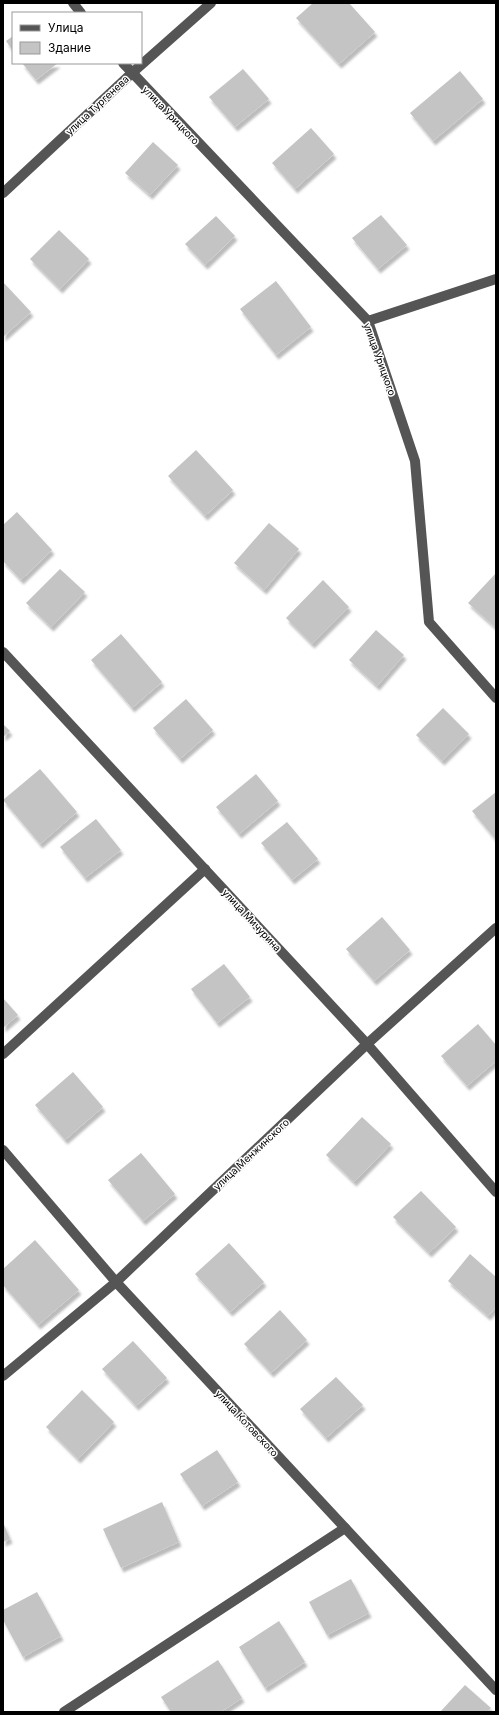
<svg xmlns="http://www.w3.org/2000/svg" width="499" height="1715" font-family="Inter,sans-serif">
  <defs>
    <filter id="shadow"><feDropShadow dx="2.5" dy="4.5" stdDeviation="1" flood-color="#0004"/></filter>
  </defs>
  <rect width="100%" height="100%" fill="#fff"/>
  <g fill="#c4c4c4" filter="url(#shadow)">
    <path d="M 313,3 L 349,3 L 375,32 L 339,64 L 296,18 Z"/>
    <path d="M 13,36 L 13,51 L 6,41 Z"/>
    <path d="M 22,63 L 58,63 L 36,80 Z"/>
    <path d="M 243,69 L 269,99 L 235,127 L 209,97 Z"/>
    <path d="M 460,71 L 483,99 L 433,141 L 410,113 Z"/>
    <path d="M 311,128 L 334,154 L 295,189 L 272,163 Z"/>
    <path d="M 153,142 L 178,165 L 150,195 L 125,173 Z"/>
    <path d="M 381,215 L 407,245 L 378,269 L 352,238 Z"/>
    <path d="M 216,216 L 235,236 L 205,265 L 185,244 Z"/>
    <path d="M 59,230 L 89,259 L 60,289 L 30,259 Z"/>
    <path d="M 276,281 L 311,327 L 276,355 L 240,309 Z"/>
    <path d="M 3,282 L 31,312 L 3,337 Z"/>
    <path d="M 196,450 L 233,490 L 205,516 L 168,476 Z"/>
    <path d="M 17,512 L 52,550 L 21,580 L 3,561 L 3,525 Z"/>
    <path d="M 269,523 L 299,549 L 264,590 L 234,563 Z"/>
    <path d="M 60,569 L 85,592 L 51,627 L 26,603 Z"/>
    <path d="M 496,573 L 496,628 L 468,603 Z"/>
    <path d="M 323,580 L 349,607 L 312,644 L 286,618 Z"/>
    <path d="M 376,630 L 404,655 L 377,686 L 349,660 Z"/>
    <path d="M 121,634 L 162,682 L 132,708 L 91,660 Z"/>
    <path d="M 186,699 L 213,730 L 180,759 L 153,728 Z"/>
    <path d="M 443,708 L 469,734 L 442,761 L 416,735 Z"/>
    <path d="M 3,724 L 10,731 L 3,737 Z"/>
    <path d="M 40,769 L 77,812 L 40,844 L 3,800 Z"/>
    <path d="M 256,774 L 278,801 L 239,834 L 216,807 Z"/>
    <path d="M 496,792 L 496,840 L 472,811 Z"/>
    <path d="M 96,819 L 121,850 L 85,878 L 60,847 Z"/>
    <path d="M 287,822 L 318,859 L 292,880 L 261,843 Z"/>
    <path d="M 382,917 L 410,950 L 374,981 L 346,949 Z"/>
    <path d="M 224,964 L 250,997 L 217,1023 L 191,989 Z"/>
    <path d="M 3,998 L 18,1015 L 3,1028 Z"/>
    <path d="M 478,1024 L 496,1045 L 496,1061 L 467,1086 L 441,1056 Z"/>
    <path d="M 73,1072 L 103,1107 L 65,1140 L 35,1105 Z"/>
    <path d="M 362,1117 L 391,1144 L 354,1182 L 326,1155 Z"/>
    <path d="M 141,1153 L 175,1194 L 143,1221 L 108,1180 Z"/>
    <path d="M 421,1191 L 456,1227 L 429,1253 L 393,1217 Z"/>
    <path d="M 35,1240 L 79,1290 L 38,1325 L 3,1285 L 3,1269 Z"/>
    <path d="M 229,1243 L 264,1282 L 230,1312 L 195,1274 Z"/>
    <path d="M 470,1254 L 496,1277 L 496,1307 L 488,1316 L 448,1281 Z"/>
    <path d="M 280,1310 L 307,1340 L 271,1373 L 244,1344 Z"/>
    <path d="M 133,1341 L 167,1378 L 136,1406 L 102,1369 Z"/>
    <path d="M 336,1377 L 363,1405 L 326,1438 L 300,1409 Z"/>
    <path d="M 82,1390 L 114,1422 L 78,1459 L 46,1427 Z"/>
    <path d="M 217,1450 L 238,1482 L 202,1506 L 180,1474 Z"/>
    <path d="M 162,1502 L 179,1542 L 121,1568 L 103,1529 Z"/>
    <path d="M 3,1522 L 10,1539 L 3,1542 Z"/>
    <path d="M 351,1579 L 369,1613 L 327,1635 L 309,1602 Z"/>
    <path d="M 37,1592 L 61,1636 L 23,1657 L 3,1620 L 3,1610 Z"/>
    <path d="M 279,1621 L 305,1662 L 265,1688 L 239,1647 Z"/>
    <path d="M 218,1660 L 242,1698 L 221,1712 L 171,1712 L 161,1697 Z"/>
    <path d="M 465,1685 L 491,1708 L 487,1712 L 440,1712 Z"/>
  </g>
  <g fill="none" stroke-linecap="round" stroke-linejoin="round">
    <g stroke="#555" stroke-width="10">
      <path d="M 73,3 L 81,13"/>
      <path d="M 123,63 L 368,321 L 415,461 L 429,622 L 496,698"/>
      <path d="M 3,193 L 132,73 L 211,3"/>
      <path d="M 368,321 L 496,279"/>
      <path d="M 3,652 L 367,1044 L 496,1192"/>
      <path d="M 3,1054 L 205,869"/>
      <path d="M 3,1150 L 116,1282 L 496,1690"/>
      <path d="M 3,1376 L 116,1282 L 367,1044 L 496,928"/>
      <path d="M 64,1712 L 345,1528"/>
    </g>
  </g>
  <g text-anchor="middle" dominant-baseline="central" stroke-width="3" stroke-linejoin="round" paint-order="stroke">
    <g font-size="10" fill="#000" stroke="#fff">
      <text transform="translate(97 105) rotate(-43)">улица Тургенева</text>
      <text transform="translate(171 115) rotate(46)">улица Урицкого</text>
      <text transform="translate(380 359) rotate(70)">улица Урицкого</text>
      <text transform="translate(252 920) rotate(47)">улица Мичурина</text>
      <text transform="translate(251 1154) rotate(-43)">улица Менжинского</text>
      <text transform="translate(247 1423) rotate(47)">улица Котовского</text>
    </g>
  </g>
  <rect width="499" height="1715" fill="none" stroke="#000000" stroke-width="8"/>
  <rect x="12" y="12" width="130" height="52" fill="#ffffff" stroke="#999999"/>
  <rect x="20" y="25" width="20" height="6" fill="#555555" stroke="#999999"/>
  <text x="48" y="32" font-size="12" fill="#000000">Улица</text>
  <rect x="20" y="42" width="20" height="12" fill="#c4c4c4" stroke="#999999"/>
  <text x="48" y="52" font-size="12" fill="#000000">Здание</text>
</svg>
